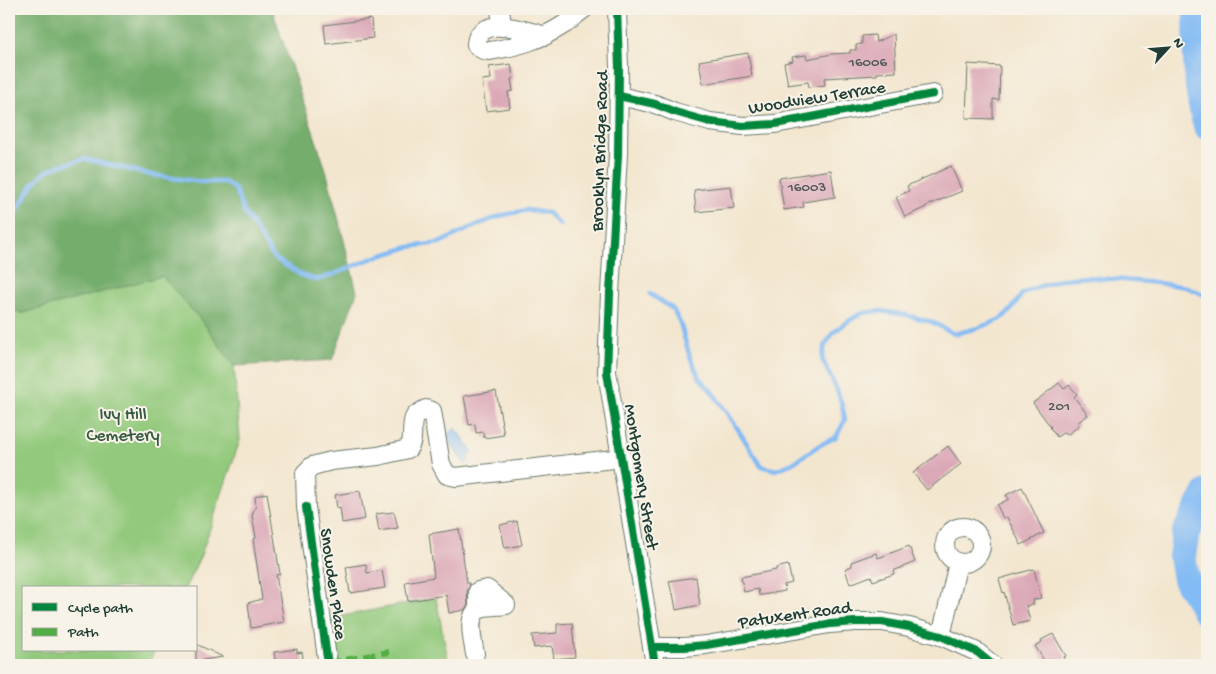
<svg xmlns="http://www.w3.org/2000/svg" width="1216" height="674" font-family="'Gochi Hand',sans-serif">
  <rect width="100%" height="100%" fill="#f7f3e8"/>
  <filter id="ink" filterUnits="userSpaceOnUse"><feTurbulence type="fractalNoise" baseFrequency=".02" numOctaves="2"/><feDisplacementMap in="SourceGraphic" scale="10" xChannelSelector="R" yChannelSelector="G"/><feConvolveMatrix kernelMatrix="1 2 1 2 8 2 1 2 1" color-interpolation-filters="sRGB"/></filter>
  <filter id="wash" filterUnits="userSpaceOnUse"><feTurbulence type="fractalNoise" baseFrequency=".0096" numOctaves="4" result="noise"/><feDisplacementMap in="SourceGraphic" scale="20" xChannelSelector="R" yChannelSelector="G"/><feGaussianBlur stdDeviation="1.12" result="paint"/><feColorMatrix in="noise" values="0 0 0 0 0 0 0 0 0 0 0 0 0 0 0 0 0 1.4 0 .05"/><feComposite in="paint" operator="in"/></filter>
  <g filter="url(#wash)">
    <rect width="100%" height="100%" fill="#f3e6cf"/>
    <g fill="#92c97c" stroke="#588358">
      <path d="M 162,275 L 205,325 L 234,366 L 240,440 L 201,555 L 185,588 L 24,588 L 24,650 L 155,650 L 148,665 L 9,665 L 9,310 L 23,313 Z"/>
      <path d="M 436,598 L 449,665 L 328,665 L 322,620 Z"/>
    </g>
    <path fill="#75ad6c" stroke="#4a7550" d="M 9,9 L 272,9 L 326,170 L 357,292 L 332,360 L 234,366 L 205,325 L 162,276 L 23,313 L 9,310 Z"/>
    <path fill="#83bbf4" stroke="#517c94" d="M 456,428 L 473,452 L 468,456 L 469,461 L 465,464 L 445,436 Z"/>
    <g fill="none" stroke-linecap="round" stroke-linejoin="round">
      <g stroke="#83bbf4" stroke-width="4.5">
        <path d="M 9,227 L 13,217 L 33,184 L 45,172 L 61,165 L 85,159 L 152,175 L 202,182 L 225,182 L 235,189 L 243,210 L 274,258 L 301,275 L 317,280 L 332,275 L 373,258 L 409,247 L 439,243 L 475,226 L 500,216 L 527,210 L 548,213 L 560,225"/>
        <path d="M 650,294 L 673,309 L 680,323 L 690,357 L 699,377 L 713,393 L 734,423 L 761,466 L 776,470 L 793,463 L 818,446 L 836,437 L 845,420 L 842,405 L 837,390 L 822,359 L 825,345 L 834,332 L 847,322 L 862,313 L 880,311 L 906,315 L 932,322 L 954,334 L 978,328 L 1001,319 L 1011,310 L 1022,294 L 1035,288 L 1063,279 L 1087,277 L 1158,283 L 1186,287 L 1207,296"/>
      </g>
      <g stroke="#83bbf4" stroke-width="28">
        <path d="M 1196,9 C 1199,26 1196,43 1197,60 C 1198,81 1201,107 1207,126"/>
        <path d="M 1207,493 L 1186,532 L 1182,556 L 1186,579 L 1207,613"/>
      </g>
    </g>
    <g id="blocks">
      <g fill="#dba8b7">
        <path d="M 371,19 L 373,38 L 326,44 L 324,25 Z"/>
        <path d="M 894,34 L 896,72 L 877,73 L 877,75 L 824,78 L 825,85 L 809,87 L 808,82 L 788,85 L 784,63 L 793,61 L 792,57 L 806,55 L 807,59 L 832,54 L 850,53 L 850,50 L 856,50 L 856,45 L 862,44 L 862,36 L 875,35 L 876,42 Z"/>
        <path d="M 748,53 L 752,76 L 703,84 L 699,61 Z"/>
        <path d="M 511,64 L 513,79 L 511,79 L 513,91 L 508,92 L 510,108 L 486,111 L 482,80 L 491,79 L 489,67 Z"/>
        <path d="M 968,64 L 1000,66 L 999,100 L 993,99 L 993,119 L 966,118 Z"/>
        <path d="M 951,166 L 962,191 L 926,206 L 926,207 L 905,217 L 896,197 L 909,191 L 907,186 Z"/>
        <path d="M 831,170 L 835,197 L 803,202 L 804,207 L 784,210 L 779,178 Z"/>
        <path d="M 731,186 L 734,208 L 696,212 L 694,190 Z"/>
        <path d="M 1059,383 L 1064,389 L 1069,385 L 1077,394 L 1074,397 L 1088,415 L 1077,423 L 1079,426 L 1067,435 L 1064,432 L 1057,437 L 1050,428 L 1051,427 L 1033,403 Z"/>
        <path d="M 496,391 L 504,435 L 484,438 L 483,432 L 476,433 L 475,424 L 469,425 L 464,396 Z"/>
        <path d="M 948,446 L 961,464 L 927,490 L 913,473 Z"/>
        <path d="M 1022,487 L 1044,533 L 1021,545 L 1007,517 L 1003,518 L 997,505 L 1009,499 L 1006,495 Z"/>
        <path d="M 360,491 L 365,519 L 342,523 L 340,507 L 337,508 L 335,495 Z"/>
        <path d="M 267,493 L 280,574 L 276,575 L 284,622 L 251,628 L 248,603 L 262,599 L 253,539 L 256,538 L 252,515 L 256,505 L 255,498 L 256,496 Z"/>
        <path d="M 394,512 L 398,528 L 379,531 L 376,514 Z"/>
        <path d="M 517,521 L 522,545 L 505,548 L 500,525 Z"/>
        <path d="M 459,529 L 467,583 L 469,583 L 470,585 L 467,591 L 468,605 L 464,610 L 449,613 L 446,595 L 408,601 L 405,582 L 434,577 L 429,534 Z"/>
        <path d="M 909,546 L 915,562 L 893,571 L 894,574 L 873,581 L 871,576 L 850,584 L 845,569 L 852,566 L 851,562 L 876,553 L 878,558 Z"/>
        <path d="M 366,564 L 367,573 L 382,570 L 385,588 L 350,593 L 346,567 Z"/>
        <path d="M 788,565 L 792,583 L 784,585 L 785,591 L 762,595 L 759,595 L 758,589 L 744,592 L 741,577 L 776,570 L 776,568 Z"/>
        <path d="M 1034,569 L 1041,598 L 1033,600 L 1034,604 L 1026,606 L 1030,621 L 1013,625 L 1004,592 L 1003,593 L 999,579 Z"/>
        <path d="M 696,577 L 700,605 L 676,610 L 673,593 L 672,594 L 669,581 Z"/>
        <path d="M 572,623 L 575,657 L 554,659 L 552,646 L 534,648 L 532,635 L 557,633 L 557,624 Z"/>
        <path d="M 1053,634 L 1066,656 L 1064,657 L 1066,661 L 1060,665 L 1047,665 L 1035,646 L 1042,642 L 1041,640 Z"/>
        <path d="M 196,644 L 223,657 L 196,661 Z"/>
        <path d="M 297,649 L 297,653 L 302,652 L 304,664 L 299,664 L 299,665 L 276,665 L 274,652 Z"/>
      </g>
    </g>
  </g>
  <g filter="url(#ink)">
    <use href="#blocks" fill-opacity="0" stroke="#69786a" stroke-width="1"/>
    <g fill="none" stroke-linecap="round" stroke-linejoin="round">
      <defs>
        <g id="minor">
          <path d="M 500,9 L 502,27"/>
          <path d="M 617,9 L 619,67 L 618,155 L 610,293 L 607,372 L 655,665"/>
          <path d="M 545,36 C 527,30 477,14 476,45 C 481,50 484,51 490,51 C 519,46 540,40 565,24 C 572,20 577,13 584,9"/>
          <path d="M 619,96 L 655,104 L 675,112 L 710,122 L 743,126 L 775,124 L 933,94"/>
          <circle cx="963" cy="545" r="18"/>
          <path d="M 941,636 L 958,563"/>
          <path d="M 652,647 L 684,647 L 706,645 L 830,624 L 855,622 L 882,622 L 909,627 L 941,636 L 977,652 L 993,665"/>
          <path d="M 475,654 C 473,641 465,615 481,608 C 487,606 499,606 506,605 L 487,589 L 478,591 L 478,603 L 481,609"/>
          <path d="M 328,665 L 306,507 L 305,473 L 312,466 L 331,461 L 378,456 L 408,449 C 416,438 409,425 415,416 C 418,413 422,411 426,409 L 432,411 L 441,464 L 447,475 L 456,477 L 622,458"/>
        </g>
      </defs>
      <use href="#minor" stroke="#69786a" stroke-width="20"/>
      <use href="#minor" stroke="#fff" stroke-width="18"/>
      <path stroke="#52ad45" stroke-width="6" stroke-dasharray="12 6" stroke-linecap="butt" d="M 328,663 L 389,652"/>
      <defs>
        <g id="cycleway">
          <path d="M 617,9 L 619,67 L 618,155 L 610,293 L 607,372 L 655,665"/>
          <path d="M 619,96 L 655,104 L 675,112 L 710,122 L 743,126 L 775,124 L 933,94"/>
          <path d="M 306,507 L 328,665"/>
          <path d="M 652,647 L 684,647 L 706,645 L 830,624 L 855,622 L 882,622 L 909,627 L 941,636 L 977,652 L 993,665"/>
        </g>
      </defs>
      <use href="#cycleway" stroke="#f7f3e8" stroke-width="11"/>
      <use href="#cycleway" stroke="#00873e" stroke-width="8"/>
    </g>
  </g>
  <g text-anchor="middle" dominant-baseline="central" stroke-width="4" stroke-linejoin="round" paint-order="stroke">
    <g font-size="15" fill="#4e5855">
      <text x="868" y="63">16006</text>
      <text x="807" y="188">16003</text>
      <text x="1059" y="407">201</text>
    </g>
    <g font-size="18" fill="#1f3d34" stroke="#f7f3e8">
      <text transform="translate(817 99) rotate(-9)">Woodview Terrace</text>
      <text transform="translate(601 151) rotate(-88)">Brooklyn Bridge Road</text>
      <text transform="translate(640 477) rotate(81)">Montgomery Street</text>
      <text transform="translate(332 584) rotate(82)">Snowden Place</text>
      <text transform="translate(795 616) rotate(-8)">Patuxent Road</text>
    </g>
    <g font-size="18" fill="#365942" stroke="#f7f3e8">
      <text x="123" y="415">Ivy Hill<tspan x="123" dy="21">Cemetery</tspan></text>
    </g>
  </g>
  <rect width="1216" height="674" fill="none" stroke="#f7f3e8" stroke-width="30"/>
  <rect x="22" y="586" width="175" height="65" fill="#f7f3e8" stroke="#a1aaa0"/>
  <rect x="32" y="603" width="25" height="8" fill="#00873e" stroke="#a1aaa0"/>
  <text x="68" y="612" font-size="15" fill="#1f3d34">Cycle path</text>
  <rect x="32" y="628" width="25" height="8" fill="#52ad45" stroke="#a1aaa0"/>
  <text x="68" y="636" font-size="15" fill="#1f3d34">Path</text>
  <g transform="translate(1168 48) rotate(64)" stroke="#f7f3e8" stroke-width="4" paint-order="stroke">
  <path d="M0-4L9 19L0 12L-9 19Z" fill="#1f3d34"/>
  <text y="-8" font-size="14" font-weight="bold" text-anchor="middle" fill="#1f3d34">N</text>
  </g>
</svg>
